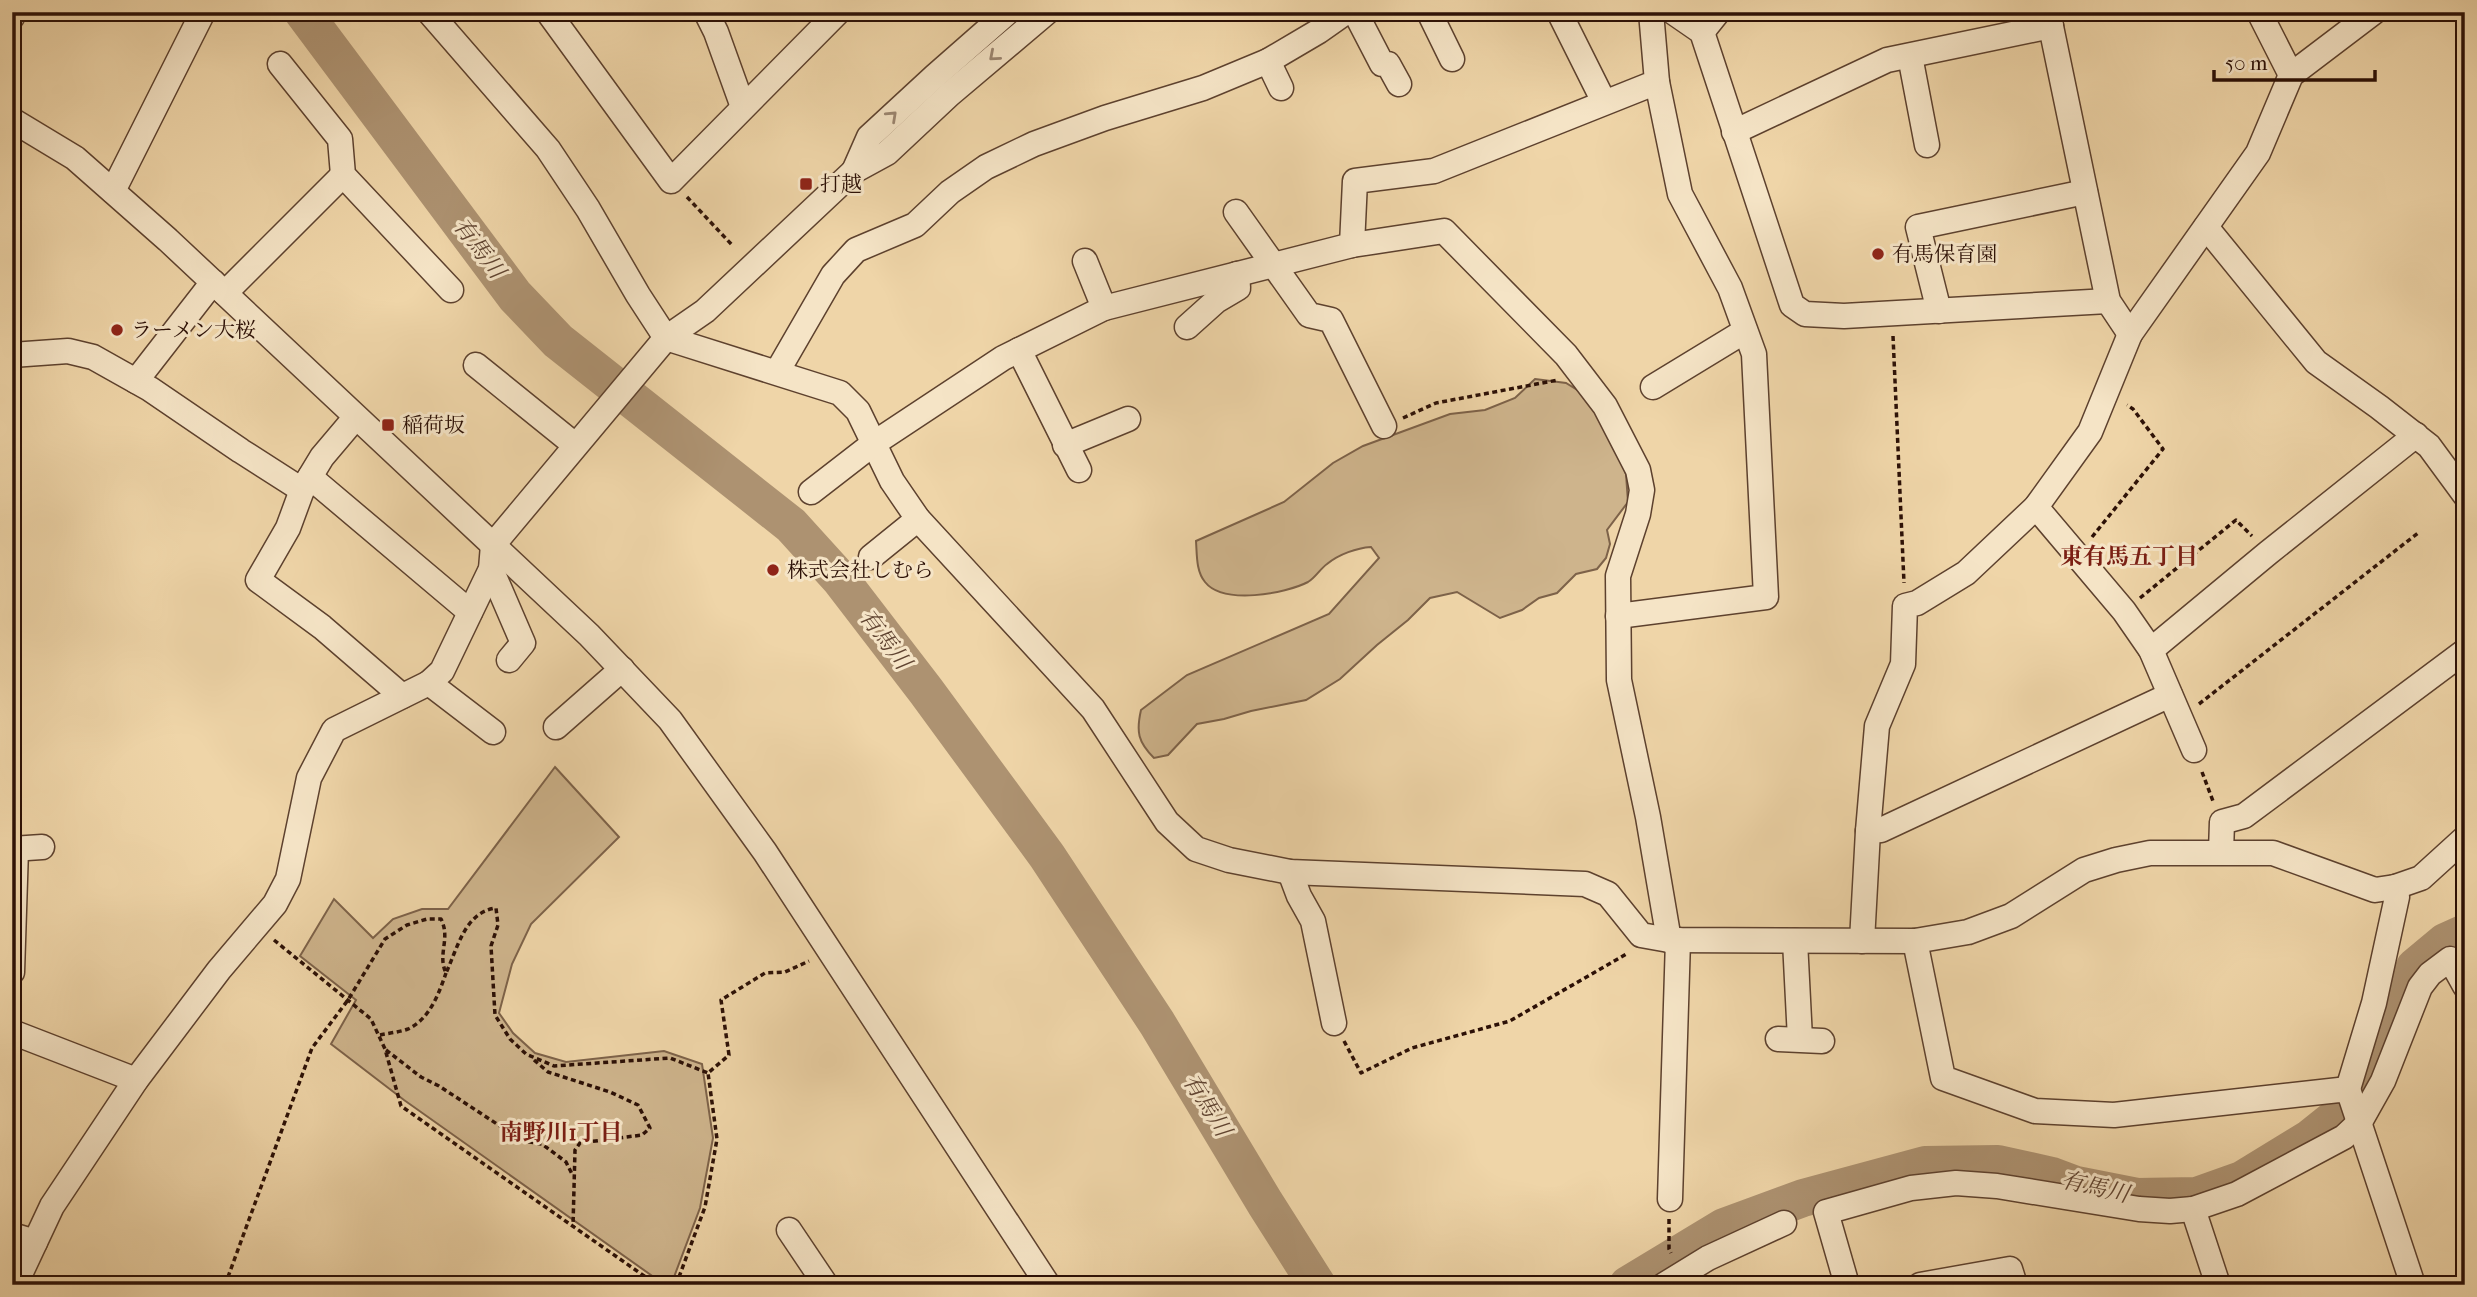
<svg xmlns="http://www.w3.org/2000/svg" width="2477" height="1297" font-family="'IM FELL French Canon','Noto Serif JP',serif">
  <rect width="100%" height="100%" fill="#efd5a8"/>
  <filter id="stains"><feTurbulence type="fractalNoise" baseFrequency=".00286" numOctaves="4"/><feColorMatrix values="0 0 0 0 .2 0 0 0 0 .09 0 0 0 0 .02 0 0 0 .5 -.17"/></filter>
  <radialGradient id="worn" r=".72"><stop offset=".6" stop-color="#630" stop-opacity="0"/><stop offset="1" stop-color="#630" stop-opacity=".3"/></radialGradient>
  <g fill="#ceb48c" stroke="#7d6249" stroke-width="2">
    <path d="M 1535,379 L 1566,383 L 1587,396 L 1617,450 L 1626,474 L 1628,502 L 1607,530 L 1610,544 L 1606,558 L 1597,569 L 1576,574 L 1557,593 L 1539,598 L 1522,610 L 1500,618 L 1457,592 L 1430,598 L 1408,620 L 1377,645 L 1340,679 L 1306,700 L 1251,711 L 1224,719 L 1197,724 L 1168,755 L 1154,758 C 1138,742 1136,732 1141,710 L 1187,675 L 1329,614 L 1379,558 L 1371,547 C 1357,548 1339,554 1327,564 C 1320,569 1315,578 1308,582 C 1285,594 1223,605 1205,582 C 1196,571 1197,555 1196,541 L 1284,502 L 1333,463 L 1363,446 L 1450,414 L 1485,410 L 1515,398 Z"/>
    <path d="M 555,767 L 619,837 L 531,924 L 512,964 L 499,1013 L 513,1033 L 535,1053 L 566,1062 L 664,1051 L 702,1064 L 713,1138 L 700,1208 L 671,1285 L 665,1285 L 404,1100 L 331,1044 L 356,1000 L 300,956 L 334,899 L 373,938 L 393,919 L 422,909 L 448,909 Z"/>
  </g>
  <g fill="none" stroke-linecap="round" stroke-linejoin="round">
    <g stroke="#ad9271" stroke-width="38">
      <path d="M 303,12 L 515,296 L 558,341 L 791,525 L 840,579 L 926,691 L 1047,856 L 1157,1023 L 1265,1203 L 1317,1285"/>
      <path d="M 1628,1285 L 1724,1227 L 1803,1198 L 1925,1165 L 1998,1164 L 2052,1176 L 2076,1185 L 2137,1197 L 2197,1196 L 2242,1180 L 2309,1139 L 2344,1111 L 2359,1093 L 2415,967 L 2445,942 L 2465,933"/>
    </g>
    <defs>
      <g id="minor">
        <path d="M 429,12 L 548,149 L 588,209 L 638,295 L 666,338 L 840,393 L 858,411 L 892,481 L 918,519 L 1093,709 L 1167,822 L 1196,849 L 1229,860 L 1290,872 L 1585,884 L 1608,894 L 1641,935 L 1669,940 L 1915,941 L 1968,932 L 2011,916 L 2084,870 L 2116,860 L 2150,853 L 2273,853 L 2375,890 L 2395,887 L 2421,878 L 2465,838"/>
        <path d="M 548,12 L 671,181 L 838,12"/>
        <path d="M 706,12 L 716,32 L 743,107"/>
        <path d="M 1355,12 L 1382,64 L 1388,64 L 1399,84"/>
        <path d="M 1429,12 L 1452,59"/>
        <path d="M 1559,12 L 1604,102"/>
        <path d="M 1673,12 L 1702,32 L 1792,305 L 1805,314 L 1844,316 L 2108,301"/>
        <path d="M 2048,12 L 2108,301 L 2130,334"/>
        <path d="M 2259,12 L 2291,75"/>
        <path d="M 12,17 L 14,12"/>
        <path d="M 1702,32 L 1718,12"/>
        <path d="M 1910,56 L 1927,145"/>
        <path d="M 1268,61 L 1281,88"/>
        <path d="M 280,64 L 340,139 L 343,175 L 451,290"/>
        <path d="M 12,120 L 75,158 L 168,240 L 589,635 L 670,720 L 765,852 L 1048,1285"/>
        <path d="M 1734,132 L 1887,60 L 2051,26"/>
        <path d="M 854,171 L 869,137 L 934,77 L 1008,12"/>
        <path d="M 113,191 L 203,12"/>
        <path d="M 1236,212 L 1309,315 L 1331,320 L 1384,426"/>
        <path d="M 2206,227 L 2316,362 L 2379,407 L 2429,446 L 2465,495"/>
        <path d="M 1352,245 L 1444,231 L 1566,355 L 1605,406 L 1638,470 L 1642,490 L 1638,514 L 1618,576 L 1619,680 L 1648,817 L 1669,940"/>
        <path d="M 1085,261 L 1104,308"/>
        <path d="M 225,293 L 343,175"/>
        <path d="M 1939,311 L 1918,227 L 2085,192"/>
        <path d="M 1187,327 L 1216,301 L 1238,288 L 1237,274"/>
        <path d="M 1019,350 L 1079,470"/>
        <path d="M 12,355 L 68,351 L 93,357 L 150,389 L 241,451 L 302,490"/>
        <path d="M 476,365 L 575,445"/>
        <path d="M 777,372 L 833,275 L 856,250 L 915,225 L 950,192 L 986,167 L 1034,144 L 1105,118 L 1203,88 L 1268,61 L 1319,31 L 1346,12"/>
        <path d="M 136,381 L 213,282"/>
        <path d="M 1653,387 L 1745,331"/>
        <path d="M 355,418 L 322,457 L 302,490 L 288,528 L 258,580 L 322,627 L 402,696"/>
        <path d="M 1065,445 L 1128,419"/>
        <path d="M 310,477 L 470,612"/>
        <path d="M 811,492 L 873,444 L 1003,358 L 1104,308 L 1352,245 L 1355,181 L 1434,171 L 1657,82 L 1651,12"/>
        <path d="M 2036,507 L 2124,611 L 2151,650 L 2194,750"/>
        <path d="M 871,557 L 918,519"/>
        <path d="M 491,569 L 523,643 L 509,660"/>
        <path d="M 1618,616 L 1766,597 L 1754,354 L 1730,288 L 1680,194 L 1657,82"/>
        <path d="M 2151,650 L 2268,553 L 2416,435"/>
        <path d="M 429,683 L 493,732"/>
        <path d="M 556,727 L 622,669"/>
        <path d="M 1868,831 L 1881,830 L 2170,695"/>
        <path d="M 12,849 L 42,847"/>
        <path d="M 2221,852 L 2222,822 L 2244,816 L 2465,651"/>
        <path d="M 1290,872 L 1299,896 L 1313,921 L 1334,1023"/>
        <path d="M 1795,941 L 1800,1039"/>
        <path d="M 1862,941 L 1868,831 L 1877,726 L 1903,664 L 1905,606 L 1917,603 L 1966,573 L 2036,507 L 2090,432 L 2130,334 L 2258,153 L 2291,75 L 2374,12"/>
        <path d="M 1915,941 L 1943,1078 L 2035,1111 L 2114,1115 L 2348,1089 L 2413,1285"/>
        <path d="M 12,972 L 16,849"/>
        <path d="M 12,1032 L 136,1080"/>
        <path d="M 1778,1039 L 1822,1041"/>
        <path d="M 2348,1089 L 2374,1003 L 2397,897 L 2395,887"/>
        <path d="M 1670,1199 L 1678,940"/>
        <path d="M 2193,1209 L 2218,1285"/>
        <path d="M 789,1230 L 826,1285"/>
        <path d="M 12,1235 L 35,1242"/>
        <path d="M 15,1285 L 52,1206 L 136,1080 L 219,970 L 275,904 L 288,879 L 309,778 L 334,730 L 429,683 L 442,671 L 491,569 L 493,545 L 666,338 L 705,311 L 854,171 L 887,153 L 950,94 L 1047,12"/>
        <path d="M 1664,1285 L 1708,1258 L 1784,1223"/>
        <path d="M 1847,1285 L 1826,1212 L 1911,1188 L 1956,1183 L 1997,1186 L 2139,1209 L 2170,1211 L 2193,1209 L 2237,1194 L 2344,1137 L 2360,1122 L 2383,1081 L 2420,987 L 2430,974 L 2450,959 L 2465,986"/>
        <path d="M 1920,1285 L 2010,1269 L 2015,1285"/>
      </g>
    </defs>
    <use href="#minor" stroke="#5d412e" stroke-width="27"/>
    <g stroke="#2c1006" stroke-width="3.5" stroke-dasharray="5 3.5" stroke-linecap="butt">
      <path d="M 687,197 L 733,246"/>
      <path d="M 1893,336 L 1904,583"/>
      <path d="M 1403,418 L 1436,403 L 1558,380"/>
      <path d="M 2092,537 L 2163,449 L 2133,409 L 2127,405"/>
      <path d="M 2140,598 L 2236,520 L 2252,536"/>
      <path d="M 2199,704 L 2418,533"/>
      <path d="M 2202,772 L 2213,801"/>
      <path d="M 274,940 L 371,1019 L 385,1049 L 401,1106 L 657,1285"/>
      <path d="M 380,1035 C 389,1033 400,1032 408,1029 C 430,1019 439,993 446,973"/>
      <path d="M 1344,1041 L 1361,1073 L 1412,1048 L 1510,1021 L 1628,953"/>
      <path d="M 386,1050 L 421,1077 L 439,1086 L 523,1141 L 542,1144 L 566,1162 L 573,1176"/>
      <path d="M 534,1060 L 548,1072 L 610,1092 L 638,1105 L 650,1128 L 642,1135 L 580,1143 L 575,1150 L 573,1226"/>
      <path d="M 1669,1219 L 1669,1249 L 1671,1253"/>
      <path d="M 225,1285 L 312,1048 L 348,1000 L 385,939 L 407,925 L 427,919 L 441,919 C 451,939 437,954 446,973 C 458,947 465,912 496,908 L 498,925 L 491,946 L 495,1015 L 510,1039 L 526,1054 L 554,1066 L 670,1058 L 708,1073"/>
      <path d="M 676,1285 L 705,1207 L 717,1139 L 708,1073 L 729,1055 L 721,1000 L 765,973 L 785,972 L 809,961"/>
    </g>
    <use href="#minor" stroke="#f5e4c6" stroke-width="24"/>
  </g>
  <defs><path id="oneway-chevron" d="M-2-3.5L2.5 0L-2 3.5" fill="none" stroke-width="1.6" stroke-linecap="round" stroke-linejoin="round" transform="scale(1.75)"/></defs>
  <g stroke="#9b8570">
    <use href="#oneway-chevron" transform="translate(994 56) rotate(139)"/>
    <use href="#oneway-chevron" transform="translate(892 116) rotate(-43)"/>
  </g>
  <g fill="#8f2418" stroke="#f5e4c6" stroke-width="2.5">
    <rect x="799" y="177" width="14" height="14" rx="3.5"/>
    <circle cx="1878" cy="254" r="7"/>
    <circle cx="117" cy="330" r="7"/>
    <rect x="381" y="418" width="14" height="14" rx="3.5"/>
    <circle cx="773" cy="570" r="7"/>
  </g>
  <g text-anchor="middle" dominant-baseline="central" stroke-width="6" stroke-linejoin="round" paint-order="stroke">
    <g font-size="21" fill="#2c1006" stroke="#f5e4c6" text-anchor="start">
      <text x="820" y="184">打越</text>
      <text x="1892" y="254">有馬保育園</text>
      <text x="131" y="330">ラーメン大桜</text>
      <text x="402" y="425">稲荷坂</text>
      <text x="787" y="570">株式会社しむら</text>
    </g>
    <g font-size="23" font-style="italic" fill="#604431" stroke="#f5e4c6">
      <text transform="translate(479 248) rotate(53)">有馬川</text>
      <text transform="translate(885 639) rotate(53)">有馬川</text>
      <text transform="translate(1207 1105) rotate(58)">有馬川</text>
      <text transform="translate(2095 1187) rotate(13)">有馬川</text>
    </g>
    <g font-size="23" font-weight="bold" fill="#7a1f14" stroke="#f5e4c6">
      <text x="2129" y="556">東有馬五丁目</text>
      <text x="561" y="1132">南野川1丁目</text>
    </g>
  </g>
  <rect width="2477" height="1297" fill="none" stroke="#efd5a8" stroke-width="42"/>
  <rect x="14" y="14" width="2449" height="1269" fill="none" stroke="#2c1006" stroke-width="3.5"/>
  <rect x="21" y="21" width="2435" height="1255" fill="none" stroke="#2c1006" stroke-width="2"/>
  <path d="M2214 70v10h161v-10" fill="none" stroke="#2c1006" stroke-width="3.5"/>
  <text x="2225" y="70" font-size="21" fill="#2c1006" stroke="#f5e4c6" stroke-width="5" paint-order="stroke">50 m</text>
  <rect width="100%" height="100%" filter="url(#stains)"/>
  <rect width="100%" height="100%" fill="url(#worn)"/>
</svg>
